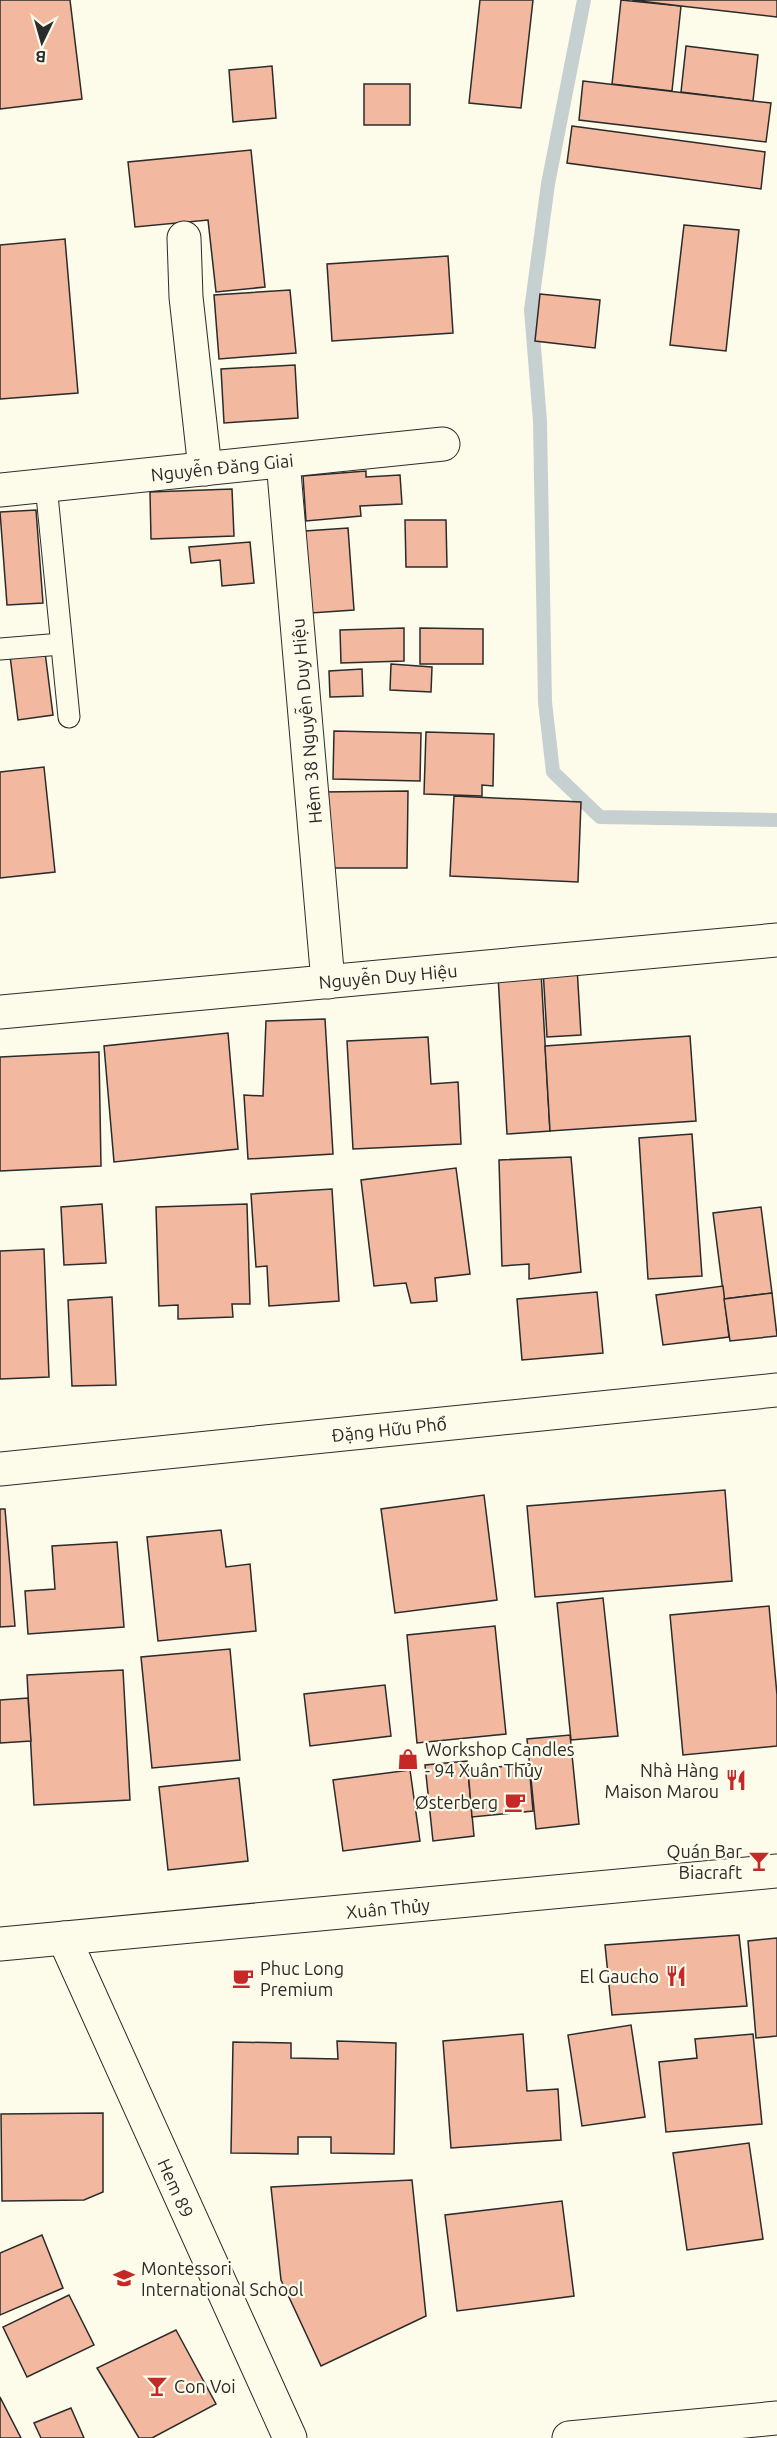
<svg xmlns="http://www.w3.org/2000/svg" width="777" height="2438" font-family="Ubuntu,sans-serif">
  <rect width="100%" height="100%" fill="#fdfbea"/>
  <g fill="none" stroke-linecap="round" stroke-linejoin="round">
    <path stroke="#c7d0d0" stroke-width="14" d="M 584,0 L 548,184 L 531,310 L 540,421 L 545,702 L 553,772 L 600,817 L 777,820"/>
  </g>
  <g fill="#f2b8a0" stroke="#2b2b2b" stroke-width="1.5">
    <path d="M 0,0 L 70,0 L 82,99 L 0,109 Z"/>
    <path d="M 480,0 L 533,0 L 521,108 L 469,103 Z"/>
    <path d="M 621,0 L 681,6 L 672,91 L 612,84 Z"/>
    <path d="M 632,0 L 777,0 L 777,17 L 681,6 Z"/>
    <path d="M 686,46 L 758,55 L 753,101 L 681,92 Z"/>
    <path d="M 272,66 L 276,118 L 233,122 L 229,70 Z"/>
    <path d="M 583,81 L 771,103 L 766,142 L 579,120 Z"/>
    <rect x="364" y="84" width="46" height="41"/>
    <path d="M 572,126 L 765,152 L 761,189 L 567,163 Z"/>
    <path d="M 251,150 L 265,287 L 216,292 L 208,220 L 135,227 L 128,162 Z"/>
    <path d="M 684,225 L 739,230 L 726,351 L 670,345 Z"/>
    <path d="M 65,239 L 78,393 L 0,399 L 0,245 Z"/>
    <path d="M 448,256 L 453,333 L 332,341 L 327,264 Z"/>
    <path d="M 290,290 L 296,353 L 219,359 L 214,295 Z"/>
    <path d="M 540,294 L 600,300 L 595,348 L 535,341 Z"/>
    <path d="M 295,365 L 298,418 L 224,423 L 221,369 Z"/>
    <path d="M 366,471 L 366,477 L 400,475 L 402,504 L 360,506 L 361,516 L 306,521 L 303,476 Z"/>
    <path d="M 232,489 L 234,536 L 151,539 L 150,492 Z"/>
    <path d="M 36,510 L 43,603 L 7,605 L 0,512 Z"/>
    <path d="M 405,520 L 446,520 L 447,567 L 406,567 Z"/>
    <path d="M 348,528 L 354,610 L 311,613 L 305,531 Z"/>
    <path d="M 250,542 L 254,583 L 222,586 L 220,560 L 191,563 L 189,547 Z"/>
    <path d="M 404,628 L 404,661 L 341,663 L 340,630 Z"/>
    <path d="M 420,628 L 483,629 L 483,664 L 420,664 Z"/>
    <path d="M 45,652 L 53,715 L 18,720 L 10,656 Z"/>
    <path d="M 391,664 L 432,667 L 431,692 L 390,690 Z"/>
    <path d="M 362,669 L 363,696 L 330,697 L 329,671 Z"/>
    <path d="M 334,731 L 421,733 L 420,781 L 333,779 Z"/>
    <path d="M 426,732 L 494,734 L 493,786 L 482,785 L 482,796 L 424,794 Z"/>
    <path d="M 44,767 L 55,872 L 0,878 L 0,772 Z"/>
    <path d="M 408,791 L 407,868 L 321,868 L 321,792 Z"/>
    <path d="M 454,796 L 581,802 L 578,882 L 450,876 Z"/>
    <path d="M 577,967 L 581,1035 L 547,1037 L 543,969 Z"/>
    <path d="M 541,972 L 550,1131 L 507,1134 L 498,975 Z"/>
    <path d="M 325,1019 L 333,1154 L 248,1159 L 244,1095 L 263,1096 L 266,1021 Z"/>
    <path d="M 228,1033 L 238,1149 L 114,1162 L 104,1046 Z"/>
    <path d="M 690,1036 L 696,1121 L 550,1131 L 545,1046 Z"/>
    <path d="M 428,1037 L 431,1084 L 458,1082 L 461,1144 L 353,1149 L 347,1041 Z"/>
    <path d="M 99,1052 L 101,1166 L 0,1171 L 0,1057 Z"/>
    <path d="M 692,1134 L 702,1276 L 648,1279 L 639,1138 Z"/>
    <path d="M 571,1157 L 581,1272 L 529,1279 L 529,1264 L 502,1266 L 499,1160 Z"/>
    <path d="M 456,1168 L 470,1274 L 435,1278 L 437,1301 L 411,1303 L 406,1283 L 374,1286 L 361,1180 Z"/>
    <path d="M 332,1189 L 339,1301 L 269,1306 L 267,1266 L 256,1267 L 251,1194 Z"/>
    <path d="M 102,1204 L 106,1263 L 64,1265 L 61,1207 Z"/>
    <path d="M 247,1204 L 250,1304 L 232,1304 L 233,1317 L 178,1319 L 178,1305 L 159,1306 L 156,1207 Z"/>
    <path d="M 761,1207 L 772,1293 L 724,1299 L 713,1213 Z"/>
    <path d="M 44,1249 L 49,1377 L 0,1379 L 0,1251 Z"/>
    <path d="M 723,1286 L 729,1337 L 663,1345 L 656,1295 Z"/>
    <path d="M 597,1292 L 603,1353 L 522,1360 L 517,1299 Z"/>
    <path d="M 772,1293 L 777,1336 L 730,1341 L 724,1299 Z"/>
    <path d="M 112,1297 L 116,1385 L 72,1386 L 68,1300 Z"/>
    <path d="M 725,1490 L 732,1581 L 535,1597 L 527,1506 Z"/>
    <path d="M 484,1495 L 497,1600 L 395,1613 L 381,1509 Z"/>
    <path d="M 0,1509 L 5,1509 L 15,1626 L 0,1627 Z"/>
    <path d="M 221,1530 L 226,1567 L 250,1564 L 256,1631 L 158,1641 L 147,1537 Z"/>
    <path d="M 117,1542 L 124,1627 L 28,1634 L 25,1591 L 55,1589 L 52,1546 Z"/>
    <path d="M 603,1598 L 618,1736 L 571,1740 L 557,1603 Z"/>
    <path d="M 769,1606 L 777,1695 L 777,1746 L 683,1755 L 670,1615 Z"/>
    <path d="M 495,1626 L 506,1734 L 417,1743 L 407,1635 Z"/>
    <path d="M 230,1649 L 240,1760 L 152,1768 L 141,1657 Z"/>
    <path d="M 123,1670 L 130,1800 L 34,1805 L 27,1675 Z"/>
    <path d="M 385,1685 L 391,1736 L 310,1746 L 304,1694 Z"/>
    <path d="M 28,1698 L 31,1741 L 0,1743 L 0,1700 Z"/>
    <path d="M 570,1735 L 579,1824 L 536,1829 L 527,1739 Z"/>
    <path d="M 467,1761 L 474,1836 L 433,1841 L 425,1765 Z"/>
    <path d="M 529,1764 L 533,1811 L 472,1817 L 468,1770 Z"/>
    <path d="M 410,1770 L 420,1841 L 343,1851 L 333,1780 Z"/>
    <path d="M 239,1778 L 248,1861 L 168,1870 L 159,1787 Z"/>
    <path d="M 739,1935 L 747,2006 L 612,2015 L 605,1945 Z"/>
    <path d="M 777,1938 L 777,2036 L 756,2038 L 748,1941 Z"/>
    <path d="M 631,2025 L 645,2117 L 582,2126 L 568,2035 Z"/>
    <path d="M 523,2034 L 527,2091 L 558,2089 L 561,2140 L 451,2148 L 443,2041 Z"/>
    <path d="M 753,2034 L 762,2124 L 666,2132 L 659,2062 L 697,2058 L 695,2039 Z"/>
    <path d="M 337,2041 L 396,2043 L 394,2154 L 331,2153 L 331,2137 L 298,2137 L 298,2154 L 231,2153 L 233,2042 L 291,2043 L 291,2058 L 338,2059 Z"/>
    <path d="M 103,2113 L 103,2192 L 84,2200 L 2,2201 L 1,2114 Z"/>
    <path d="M 749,2143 L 763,2239 L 687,2250 L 673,2153 Z"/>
    <path d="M 412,2180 L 426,2316 L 321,2366 L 281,2280 L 271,2187 Z"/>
    <path d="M 562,2201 L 574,2296 L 457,2311 L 445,2215 Z"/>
    <path d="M 42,2235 L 63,2288 L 0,2315 L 0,2253 Z"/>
    <path d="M 69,2295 L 94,2345 L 27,2377 L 3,2327 Z"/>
    <path d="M 176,2330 L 216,2404 L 152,2438 L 139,2438 L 97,2368 Z"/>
    <path d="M 0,2397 L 21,2438 L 0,2438 Z"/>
    <path d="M 71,2408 L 84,2438 L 41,2438 L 34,2423 Z"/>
  </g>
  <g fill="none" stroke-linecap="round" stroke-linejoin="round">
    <defs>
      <g id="service">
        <path d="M 46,485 L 69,717"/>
        <path d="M 0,649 L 61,644"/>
      </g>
      <g id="minor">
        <path d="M 184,238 L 186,297 L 205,469"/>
        <path d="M 283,461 L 328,982"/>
        <path d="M 0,490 L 443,444"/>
        <path d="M 0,1012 L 777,940"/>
        <path d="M 0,1469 L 777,1390"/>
        <path d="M 64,1938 L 290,2438"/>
        <path d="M 569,2438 L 777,2418"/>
      </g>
      <path id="tertiary" d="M 0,1944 L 777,1871"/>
    </defs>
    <use href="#service" stroke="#2b2b2b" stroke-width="23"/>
    <use href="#minor" stroke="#2b2b2b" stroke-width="35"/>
    <use href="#tertiary" stroke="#2b2b2b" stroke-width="35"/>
    <use href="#service" stroke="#fdfbea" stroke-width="21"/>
    <use href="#minor" stroke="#fdfbea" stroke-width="33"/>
    <use href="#tertiary" stroke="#fdfbea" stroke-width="33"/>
  </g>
  <defs>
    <symbol id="shop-bare" viewBox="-9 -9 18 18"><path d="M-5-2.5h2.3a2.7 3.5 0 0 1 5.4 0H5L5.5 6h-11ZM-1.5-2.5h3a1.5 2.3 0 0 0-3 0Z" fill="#c62828" stroke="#fdfbea" stroke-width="2.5" paint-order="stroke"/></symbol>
    <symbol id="restaurant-bare" viewBox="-9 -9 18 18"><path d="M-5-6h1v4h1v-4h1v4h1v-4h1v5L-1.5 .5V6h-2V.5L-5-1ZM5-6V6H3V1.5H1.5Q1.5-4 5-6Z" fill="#c62828" stroke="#fdfbea" stroke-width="2.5" paint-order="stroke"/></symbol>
    <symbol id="cafe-bare" viewBox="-9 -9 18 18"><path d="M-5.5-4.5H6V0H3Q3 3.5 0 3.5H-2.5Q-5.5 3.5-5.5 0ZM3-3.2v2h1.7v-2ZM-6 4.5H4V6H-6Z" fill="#c62828" stroke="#fdfbea" stroke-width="2.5" paint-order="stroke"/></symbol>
    <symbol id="bar-bare" viewBox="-9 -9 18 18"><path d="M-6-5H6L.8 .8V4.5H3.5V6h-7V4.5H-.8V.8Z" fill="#c62828" stroke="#fdfbea" stroke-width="2.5" paint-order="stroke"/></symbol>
    <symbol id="school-bare" viewBox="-9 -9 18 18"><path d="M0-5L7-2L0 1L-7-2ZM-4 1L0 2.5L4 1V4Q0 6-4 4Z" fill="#c62828" stroke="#fdfbea" stroke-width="2.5" paint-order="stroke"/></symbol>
  </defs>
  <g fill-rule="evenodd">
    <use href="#shop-bare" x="393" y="1744" width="30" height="30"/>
    <use href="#restaurant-bare" x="721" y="1765" width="30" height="30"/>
    <use href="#cafe-bare" x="500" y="1787" width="30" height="30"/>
    <use href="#bar-bare" x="744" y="1846" width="30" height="30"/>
    <use href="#restaurant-bare" x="661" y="1961" width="30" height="30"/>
    <use href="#cafe-bare" x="228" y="1963" width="30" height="30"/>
    <use href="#school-bare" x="109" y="2263" width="30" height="30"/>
    <use href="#bar-bare" x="142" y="2371" width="30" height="30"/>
  </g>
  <g text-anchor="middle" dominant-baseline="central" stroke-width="4.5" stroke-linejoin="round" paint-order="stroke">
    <g font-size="18" fill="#2b2b2b" stroke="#fdfbea">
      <text transform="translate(222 467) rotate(-6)">Nguyễn Đăng Giai</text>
      <text transform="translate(306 721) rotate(-95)">Hẻm 38 Nguyễn Duy Hiệu</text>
      <text transform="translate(388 976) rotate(-5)">Nguyễn Duy Hiệu</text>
      <text transform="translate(389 1429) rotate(-6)">Đặng Hữu Phổ</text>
      <text transform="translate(388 1908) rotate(-5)">Xuân Thủy</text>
      <text transform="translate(176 2188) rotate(66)">Hem 89</text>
    </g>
    <g font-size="18" fill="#2b2b2b" stroke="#fdfbea" text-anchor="start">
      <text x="425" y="1749">Workshop Candles<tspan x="425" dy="21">- 94 Xuân Thủy</tspan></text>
      <text x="719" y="1770" text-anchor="end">Nhà Hàng<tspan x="719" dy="21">Maison Marou</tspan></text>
      <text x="498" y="1802" text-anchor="end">Østerberg</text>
      <text x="742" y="1851" text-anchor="end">Quán Bar<tspan x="742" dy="21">Biacraft</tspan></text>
      <text x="260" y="1968">Phuc Long<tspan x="260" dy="21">Premium</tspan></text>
      <text x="659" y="1976" text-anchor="end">El Gaucho</text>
      <text x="141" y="2268">Montessori<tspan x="141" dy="21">International School</tspan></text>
      <text x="174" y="2386">Con Voi</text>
    </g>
  </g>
  <g transform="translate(42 42) rotate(185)" stroke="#fdfbea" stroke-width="4.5" paint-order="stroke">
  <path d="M0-4.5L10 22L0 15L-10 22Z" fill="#2b2b2b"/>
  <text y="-9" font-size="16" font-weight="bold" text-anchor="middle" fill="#2b2b2b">B</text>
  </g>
</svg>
